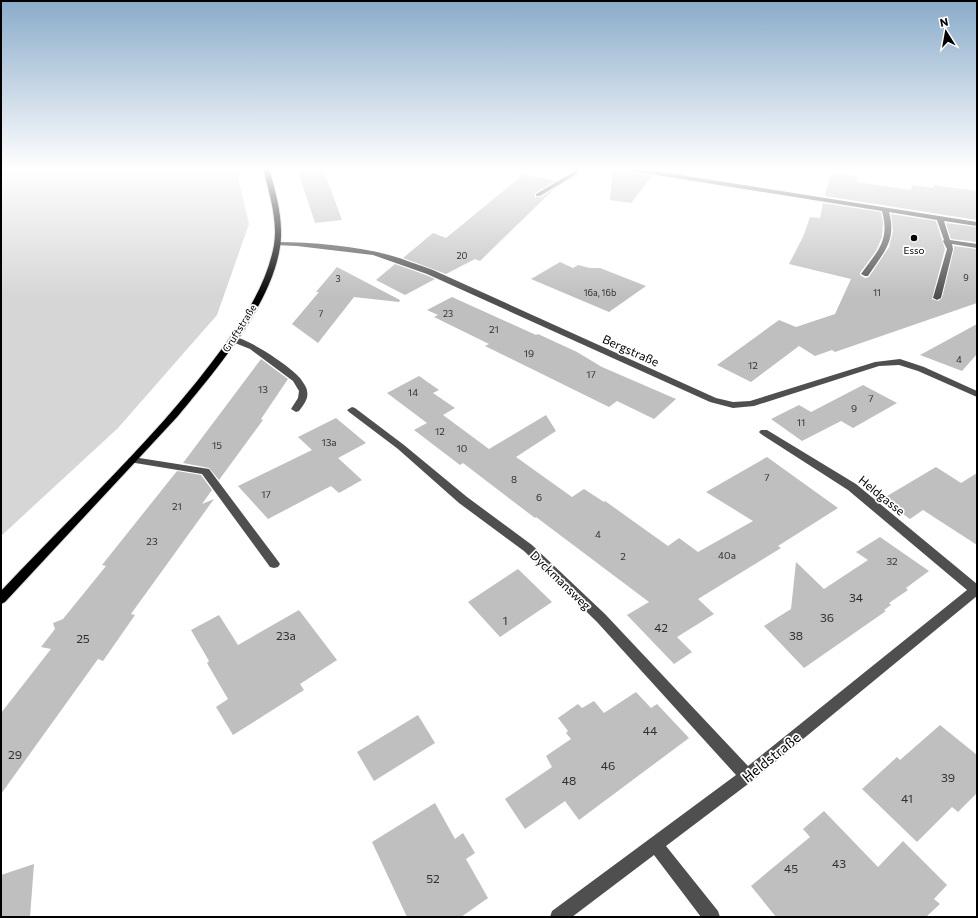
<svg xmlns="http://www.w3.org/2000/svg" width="978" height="918" font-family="Commissioner,sans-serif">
  <rect width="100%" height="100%" fill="#fff"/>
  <path fill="#d6d6d6" d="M 1,168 L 236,168 L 249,224 L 217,315 L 118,428 L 1,536 Z"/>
  <g fill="#bfbfbf">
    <path d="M 297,168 L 323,168 L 342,220 L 315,223 Z"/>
    <path d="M 613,168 L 621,168 L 625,171 L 652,176 L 631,203 L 610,200 Z"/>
    <path d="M 831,172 L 858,176 L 857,182 L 911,190 L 912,185 L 933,188 L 934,185 L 977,191 L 977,220 L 825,196 Z"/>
    <path d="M 524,174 L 555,181 L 535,193 L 535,197 L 541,197 L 554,189 L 480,261 L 475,259 L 446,274 L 403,258 L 433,233 L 446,238 Z"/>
    <path d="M 823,203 L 881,212 L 883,222 L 882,237 L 876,251 L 860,273 L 860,275 L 865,278 L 869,277 L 889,247 L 893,231 L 891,214 L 936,221 L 945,249 L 932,299 L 938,301 L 942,298 L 954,249 L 954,246 L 977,249 L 977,303 L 835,352 L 832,350 L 815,356 L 799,346 L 751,382 L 717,365 L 779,320 L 796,327 L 835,314 L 851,279 L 789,264 L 803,237 L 810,217 L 820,218 Z"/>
    <path d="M 946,223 L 977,227 L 977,242 L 951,239 Z"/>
    <path d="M 560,262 L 573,268 L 578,265 L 590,268 L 600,268 L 646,286 L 609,312 L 531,279 Z"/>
    <path d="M 395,264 L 426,275 L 435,279 L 405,295 L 376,280 Z"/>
    <path d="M 337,267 L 400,300 L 399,302 L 354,297 L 318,343 L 292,324 L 319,292 L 316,292 Z"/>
    <path d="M 452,297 L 536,335 L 538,334 L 577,352 L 602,367 L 676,399 L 654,419 L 617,401 L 609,407 L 485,346 L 489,344 L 434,317 L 438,315 L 427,310 Z"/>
    <path d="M 977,324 L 977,354 L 962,371 L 920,355 Z"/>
    <path d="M 261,359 L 288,379 L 261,419 L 263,420 L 219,480 L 209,468 L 183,463 Z"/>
    <path d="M 419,376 L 439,390 L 433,393 L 455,408 L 443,415 L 489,449 L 546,415 L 556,431 L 516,457 L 572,497 L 584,489 L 604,502 L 605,501 L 668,546 L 679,538 L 698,552 L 753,521 L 706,492 L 767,457 L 838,508 L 778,546 L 781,548 L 698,599 L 714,614 L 677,637 L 692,652 L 674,664 L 627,615 L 649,602 L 536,517 L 535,518 L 463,463 L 460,465 L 414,430 L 427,423 L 387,393 Z"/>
    <path d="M 863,385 L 897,403 L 853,428 L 841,421 L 802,441 L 771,419 L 799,405 L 811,412 Z"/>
    <path d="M 336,418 L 366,443 L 338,458 L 362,480 L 339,493 L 331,486 L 268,519 L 238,486 L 312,450 L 298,437 Z"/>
    <path d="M 936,467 L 961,483 L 977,473 L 977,545 L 923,510 L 910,519 L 882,499 Z"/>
    <path d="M 177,471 L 201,475 L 212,490 L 202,504 L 214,499 L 131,614 L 135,615 L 103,661 L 98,659 L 1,794 L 1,713 L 51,649 L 41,647 L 55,629 L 53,623 L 63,619 L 106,566 L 102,565 Z"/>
    <path d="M 880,537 L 929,571 L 906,588 L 908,590 L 889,603 L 891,605 L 884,610 L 886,611 L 804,668 L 764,626 L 791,609 L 796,562 L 824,589 L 868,560 L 856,552 Z"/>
    <path d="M 518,569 L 552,602 L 500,637 L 468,602 Z"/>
    <path d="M 299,610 L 337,660 L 300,684 L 304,690 L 233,735 L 216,707 L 228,699 L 207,663 L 209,661 L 191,630 L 219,615 L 238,645 Z"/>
    <path d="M 636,692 L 651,708 L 657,704 L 689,738 L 579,820 L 565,801 L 525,829 L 505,799 L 552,767 L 546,756 L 571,739 L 566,733 L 568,731 L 558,718 L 578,704 L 582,708 L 594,701 L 604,713 Z"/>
    <path d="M 418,715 L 435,743 L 374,781 L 357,752 Z"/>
    <path d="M 940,725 L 977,755 L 977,793 L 958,812 L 952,807 L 917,842 L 862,789 L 897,757 L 900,760 Z"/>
    <path d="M 435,803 L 455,839 L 463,833 L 475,853 L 466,859 L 488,898 L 461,917 L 407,917 L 372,842 Z"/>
    <path d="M 824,811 L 878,867 L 903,841 L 947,885 L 934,899 L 940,904 L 926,917 L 776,917 L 751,886 L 810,837 L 803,829 Z"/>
    <path d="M 34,864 L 30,917 L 1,917 L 1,875 Z"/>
  </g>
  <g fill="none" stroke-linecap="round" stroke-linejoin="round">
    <defs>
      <path id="major" d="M 263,168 L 269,168 C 275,190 282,213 281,237 C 278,298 216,370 178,416 L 5,602 L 1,604 L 1,591 C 72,515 149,445 212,362 C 238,328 266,289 274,245 C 278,220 269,193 263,168 Z"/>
    </defs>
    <use href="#major" stroke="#dbdbdb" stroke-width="2"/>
    <g fill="#4f4f4f" fill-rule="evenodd">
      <path d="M 574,168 L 580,168 L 577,174 L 540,196 L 536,196 L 536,194 L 573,172 Z"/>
      <path d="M 622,168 L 636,168 L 977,222 L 977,226 L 944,221 L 950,240 L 977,244 L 977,248 L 952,244 L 953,249 L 941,298 L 937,300 L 933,298 L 947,249 L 943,241 L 944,240 L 937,220 L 889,212 C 897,241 883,253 868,276 L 865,276 L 861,274 C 878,250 890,241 882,211 L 625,170 Z"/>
      <path d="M 277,242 C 312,242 356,246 389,255 C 404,259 418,265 433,270 L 716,398 L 733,402 L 750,401 L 875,362 L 900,359 L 924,367 L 977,391 L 977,397 L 918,371 L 899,365 L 879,366 L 754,406 L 733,408 L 710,402 L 427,274 L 373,255 L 297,246 L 275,245 L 274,244 Z"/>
      <path d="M 230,337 C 243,334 291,367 300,378 C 302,381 307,387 307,391 C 309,399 303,405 299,411 L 296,412 L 291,409 L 298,398 L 299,391 L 293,381 L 250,349 L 230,341 Z"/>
      <path d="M 352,407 L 355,408 L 404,445 L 467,497 L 532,545 L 605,614 L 748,766 L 967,590 L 848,490 L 761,434 L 759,432 L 761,430 L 767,430 L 856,484 L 977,584 L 977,596 L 752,781 L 666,846 L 718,911 L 720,917 L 701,917 L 654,855 L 572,917 L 550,917 L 552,911 L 736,775 L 597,622 L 524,551 L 459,503 L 398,449 L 349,412 L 347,410 Z"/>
      <path d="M 133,457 L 209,469 L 278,561 L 280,564 L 278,567 L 274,568 L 270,567 L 202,474 L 129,462 L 128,460 L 129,458 Z"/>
    </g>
    <use href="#major" fill="#000" fill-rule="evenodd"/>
  </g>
  <linearGradient id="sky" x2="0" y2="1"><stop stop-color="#8aabca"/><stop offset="0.57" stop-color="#fff"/><stop offset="1" stop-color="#fff" stop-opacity="0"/></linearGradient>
  <rect width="978" height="297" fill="url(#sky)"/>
  <circle fill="#000" stroke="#fff" stroke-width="1.5" cx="914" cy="238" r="4"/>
  <g text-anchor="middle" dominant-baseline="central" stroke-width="3.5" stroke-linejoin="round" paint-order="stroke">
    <g font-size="9" fill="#303030">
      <text x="462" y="255">20</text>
      <text x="966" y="277">9</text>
      <text x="338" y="278">3</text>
      <text x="600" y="292">16a, 16b</text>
      <text x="877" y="292">11</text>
      <text x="321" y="313">7</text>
      <text x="448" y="313">23</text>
    </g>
    <g font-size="10" fill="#000" stroke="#fff">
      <text x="914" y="250">Esso</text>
    </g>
    <g font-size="10" fill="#000" stroke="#fff">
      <text transform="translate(239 328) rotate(-58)">Gruftstraße</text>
    </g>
    <g font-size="10" fill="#303030">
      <text x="494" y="329">21</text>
      <text x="529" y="353">19</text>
      <text x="959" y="359">4</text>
      <text x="753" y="365">12</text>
      <text x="591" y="374">17</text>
      <text x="263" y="389">13</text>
      <text x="413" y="392">14</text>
      <text x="871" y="398">7</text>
      <text x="854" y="408">9</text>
      <text x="801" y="422">11</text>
      <text x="440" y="431">12</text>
      <text x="329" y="442">13a</text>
      <text x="217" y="445">15</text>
      <text x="462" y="448">10</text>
      <text x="767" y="477">7</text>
      <text x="514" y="479">8</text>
      <text x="266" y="494">17</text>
      <text x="539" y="497">6</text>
      <text x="177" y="506">21</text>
      <text x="598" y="534">4</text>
      <text x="152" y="541">23</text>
      <text x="727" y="555">40a</text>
      <text x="623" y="556">2</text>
      <text x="892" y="561">32</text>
    </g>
    <g font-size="12" fill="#000" stroke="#fff">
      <text transform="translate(631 350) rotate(24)">Bergstraße</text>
      <text transform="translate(882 495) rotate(39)">Heldgasse</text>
      <text transform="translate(561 580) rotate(44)">Dyckmansweg</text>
    </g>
    <g font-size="12" fill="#303030">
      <text x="856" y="597">34</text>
      <text x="827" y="617">36</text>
      <text x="505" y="620">1</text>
      <text x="661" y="627">42</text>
      <text x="286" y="635">23a</text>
      <text x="796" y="635">38</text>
      <text x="83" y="638">25</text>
      <text x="650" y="730">44</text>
      <text x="15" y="754">29</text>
      <text x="608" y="765">46</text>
      <text x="948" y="777">39</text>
      <text x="569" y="780">48</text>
      <text x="907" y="798">41</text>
      <text x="839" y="863">43</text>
      <text x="791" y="868">45</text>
      <text x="433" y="878">52</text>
    </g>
    <g font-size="14" fill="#000" stroke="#fff">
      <text transform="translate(771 757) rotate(-39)">Heldstraße</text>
    </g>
  </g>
  <rect width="978" height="918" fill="none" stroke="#000000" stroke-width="4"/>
  <g transform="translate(946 32) rotate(349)" stroke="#ffffff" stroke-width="3" paint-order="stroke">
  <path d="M0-3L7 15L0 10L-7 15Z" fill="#000000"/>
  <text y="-6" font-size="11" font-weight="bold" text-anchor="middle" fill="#000000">N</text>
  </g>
</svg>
